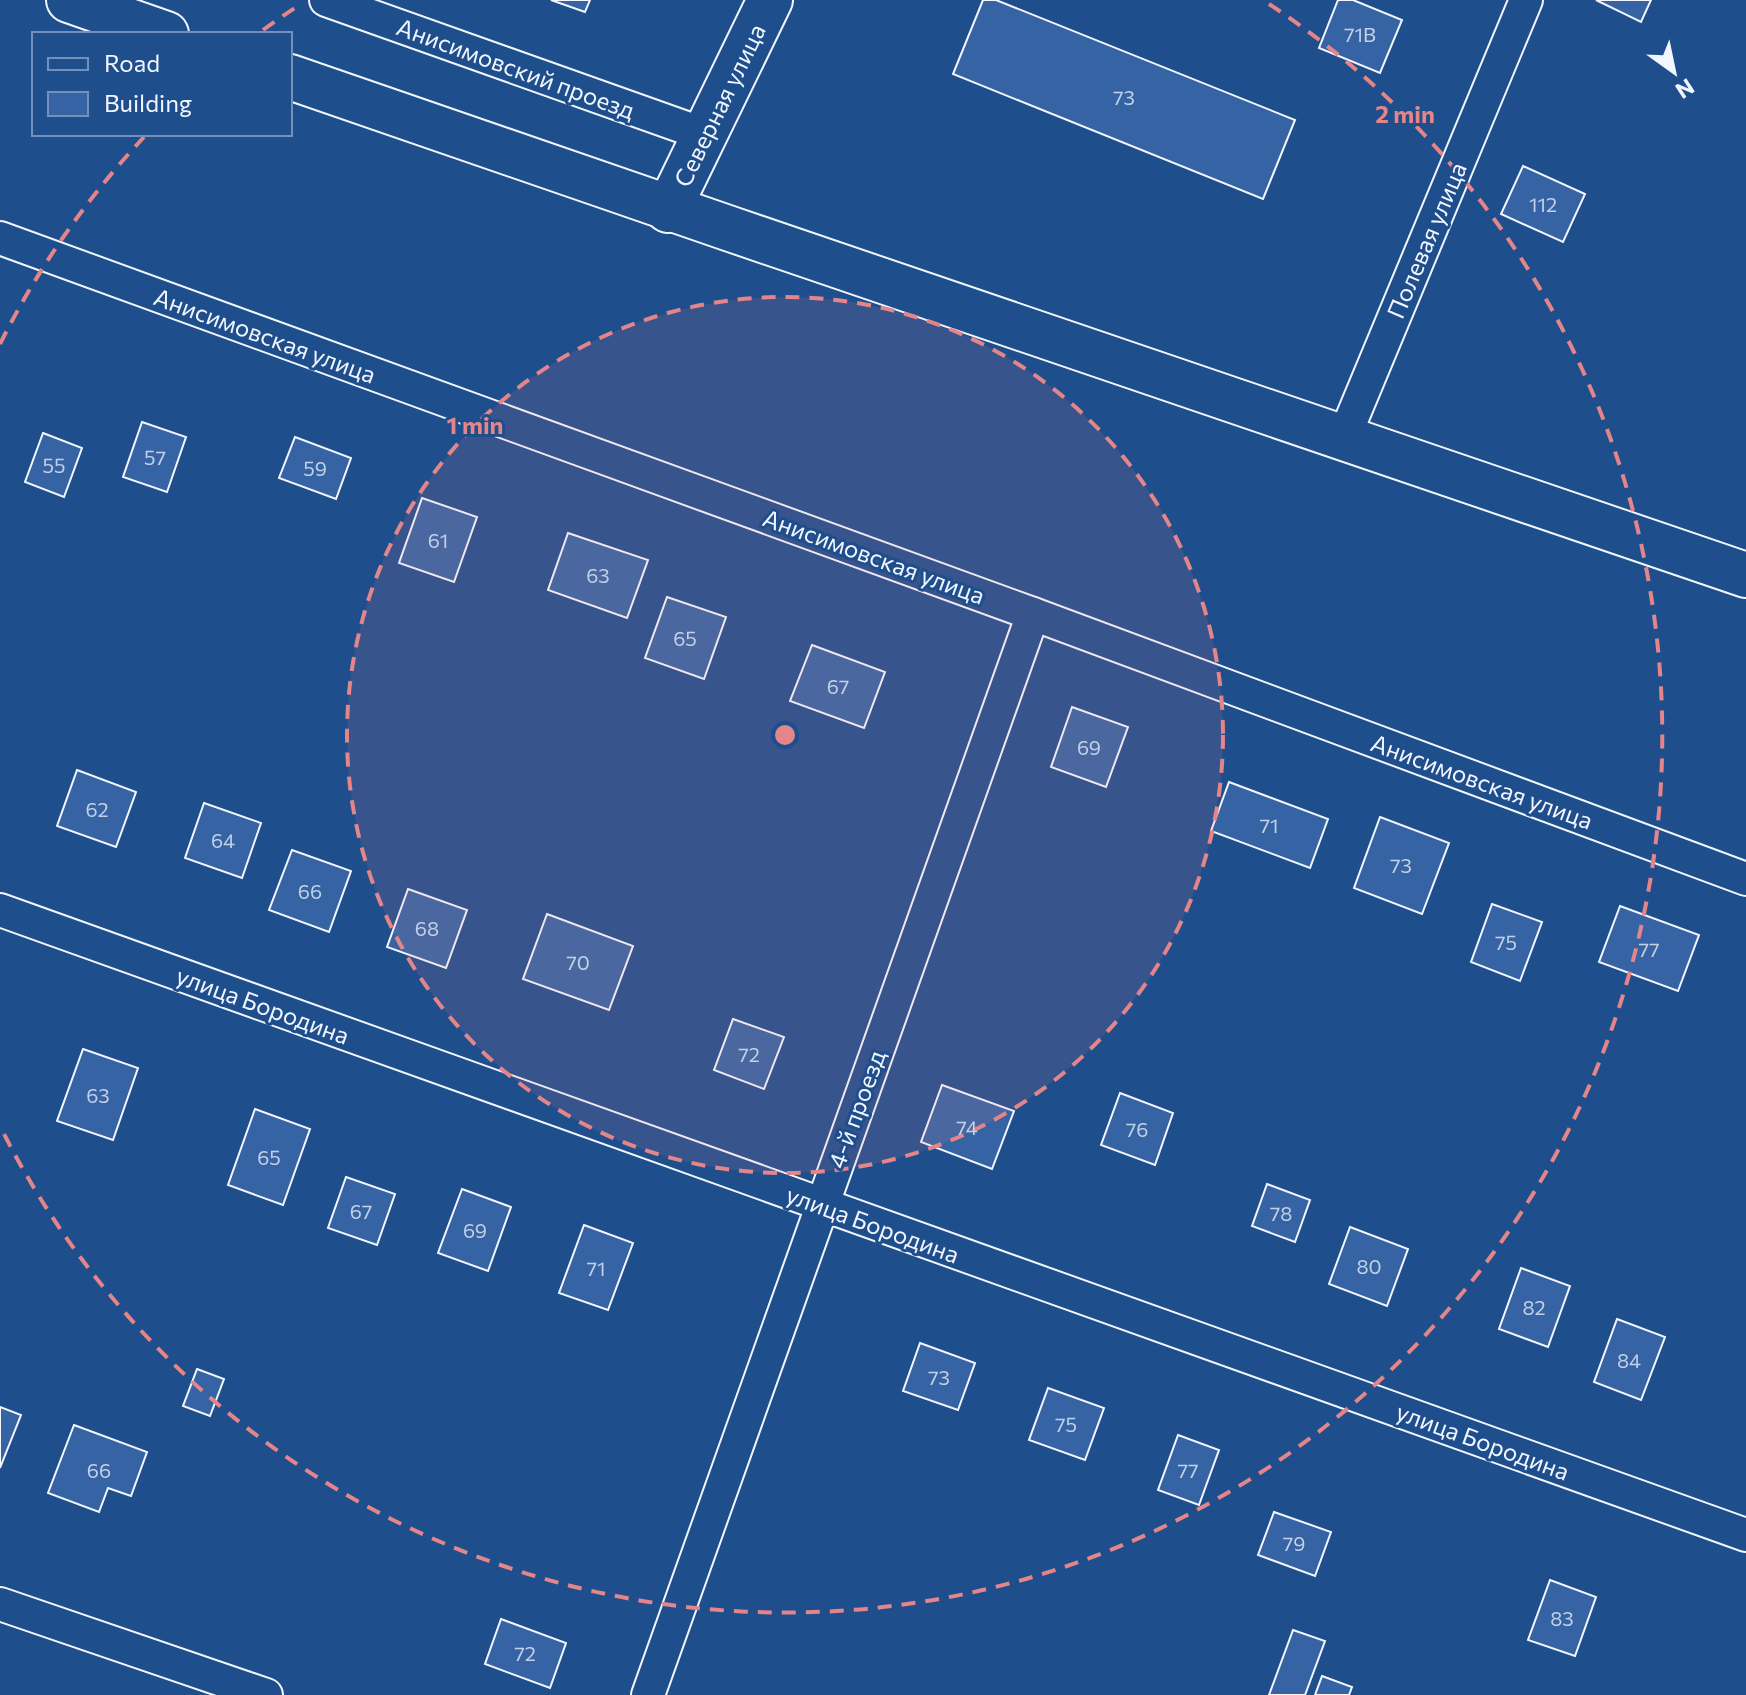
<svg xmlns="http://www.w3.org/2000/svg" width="1746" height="1695" font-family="Commissioner,sans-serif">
  <rect width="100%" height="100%" fill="#1f4e8c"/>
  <g fill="#3563a3" stroke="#f2f6ff" stroke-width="2">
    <path d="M 551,0 L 590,0 L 585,12 Z"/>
    <path d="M 983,0 L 996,0 L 1295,120 L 1263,199 L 953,74 Z"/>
    <path d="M 1338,0 L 1353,0 L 1402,20 L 1380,73 L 1319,48 Z"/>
    <path d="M 1596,0 L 1651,0 L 1641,22 Z"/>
    <path d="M 1523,166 L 1585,194 L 1563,242 L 1501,214 Z"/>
    <path d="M 142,422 L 186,437 L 167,492 L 123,477 Z"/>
    <path d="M 43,433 L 82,448 L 64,497 L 25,482 Z"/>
    <path d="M 295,437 L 351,458 L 336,499 L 279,478 Z"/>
    <path d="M 422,498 L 477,517 L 454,582 L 399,563 Z"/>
    <path d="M 568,533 L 648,560 L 627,618 L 548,590 Z"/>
    <path d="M 667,597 L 726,617 L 704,679 L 645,658 Z"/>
    <path d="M 812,645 L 885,672 L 864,728 L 790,701 Z"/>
    <path d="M 1072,707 L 1128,727 L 1106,787 L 1051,767 Z"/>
    <path d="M 77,770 L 136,792 L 116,847 L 57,826 Z"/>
    <path d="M 1229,782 L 1328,819 L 1310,868 L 1211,831 Z"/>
    <path d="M 204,803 L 261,823 L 242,878 L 185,858 Z"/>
    <path d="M 1380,817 L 1449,843 L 1422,914 L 1354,888 Z"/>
    <path d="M 292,850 L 351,871 L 329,932 L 269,910 Z"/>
    <path d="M 408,889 L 467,910 L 446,968 L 387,947 Z"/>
    <path d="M 1492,904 L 1542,922 L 1520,981 L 1471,962 Z"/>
    <path d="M 1620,906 L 1699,935 L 1678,991 L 1599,962 Z"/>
    <path d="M 547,914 L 633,946 L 609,1010 L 523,979 Z"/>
    <path d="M 733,1019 L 784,1037 L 764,1089 L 714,1070 Z"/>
    <path d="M 83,1049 L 138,1068 L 113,1140 L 57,1121 Z"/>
    <path d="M 942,1085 L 1014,1111 L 992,1169 L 921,1142 Z"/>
    <path d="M 1120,1093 L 1173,1113 L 1155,1165 L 1101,1145 Z"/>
    <path d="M 255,1109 L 310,1129 L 283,1205 L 228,1185 Z"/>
    <path d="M 346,1177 L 395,1194 L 377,1245 L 328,1228 Z"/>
    <path d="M 1267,1184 L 1310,1200 L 1295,1242 L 1252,1226 Z"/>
    <path d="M 462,1189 L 511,1207 L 488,1271 L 438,1253 Z"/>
    <path d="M 584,1225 L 633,1243 L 608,1310 L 559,1293 Z"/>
    <path d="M 1350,1227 L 1408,1249 L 1387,1306 L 1329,1284 Z"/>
    <path d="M 1521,1268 L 1570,1286 L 1548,1347 L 1499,1329 Z"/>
    <path d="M 1617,1319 L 1665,1337 L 1641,1400 L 1594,1382 Z"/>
    <path d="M 920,1343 L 975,1363 L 958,1410 L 903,1391 Z"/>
    <path d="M 197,1369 L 224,1379 L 210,1416 L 183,1406 Z"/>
    <path d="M 1048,1388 L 1104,1408 L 1085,1460 L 1029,1440 Z"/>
    <path d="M 0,1407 L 21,1415 L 0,1468 Z"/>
    <path d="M 74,1425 L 147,1452 L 131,1496 L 108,1488 L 99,1512 L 48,1493 Z"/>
    <path d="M 1178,1435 L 1219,1450 L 1199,1505 L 1158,1490 Z"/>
    <path d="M 1274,1512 L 1331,1532 L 1315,1576 L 1258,1555 Z"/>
    <path d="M 1550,1580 L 1596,1597 L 1575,1656 L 1528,1640 Z"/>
    <path d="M 501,1619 L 566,1643 L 550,1688 L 485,1664 Z"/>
    <path d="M 1293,1630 L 1325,1641 L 1305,1695 L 1269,1695 Z"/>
    <path d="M 1322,1676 L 1352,1687 L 1349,1695 L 1315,1695 Z"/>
  </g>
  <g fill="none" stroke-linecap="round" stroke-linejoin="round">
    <defs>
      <g id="street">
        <path d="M 326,0 L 706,135"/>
        <path d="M 0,238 L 1033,614 L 1746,879"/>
        <path d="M 1345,435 L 1526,0"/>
        <path d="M 0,910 L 1746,1535"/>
        <path d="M 0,1604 L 266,1695"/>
        <path d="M 648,1695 L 1033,614"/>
      </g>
      <g id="secondary">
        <path d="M 69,0 L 166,34"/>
        <path d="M 290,77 C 774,247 1262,406 1746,575"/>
        <path d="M 668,210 L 770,0"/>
      </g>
    </defs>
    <use href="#street" stroke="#f2f6ff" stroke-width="36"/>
    <use href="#secondary" stroke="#f2f6ff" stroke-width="48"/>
    <use href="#street" stroke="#1f4e8c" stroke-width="32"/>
    <use href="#secondary" stroke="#1f4e8c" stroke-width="44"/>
  </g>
  <circle cx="785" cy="735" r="438" fill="#e38589" fill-opacity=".12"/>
  <g fill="none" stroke="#e38589" stroke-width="4" stroke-dasharray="14 10">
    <circle cx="785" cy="735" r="438"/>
    <path d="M0 344A877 877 0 0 1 144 137M263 30A877 877 0 0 1 301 4M1269 4A877 877 0 1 1 0 1126"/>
  </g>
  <g text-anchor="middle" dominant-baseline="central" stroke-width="6" stroke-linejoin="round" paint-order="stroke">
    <g font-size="20" fill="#c3d1e8">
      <text x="1360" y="34">71В</text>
      <text x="1124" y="97">73</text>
      <text x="1543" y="204">112</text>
      <text x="155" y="457">57</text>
      <text x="54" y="465">55</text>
      <text x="315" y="468">59</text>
      <text x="438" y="540">61</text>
      <text x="598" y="575">63</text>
      <text x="685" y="638">65</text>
      <text x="838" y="686">67</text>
      <text x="1089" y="747">69</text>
      <text x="97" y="809">62</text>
      <text x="1269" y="825">71</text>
      <text x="223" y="840">64</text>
      <text x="1401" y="865">73</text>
      <text x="310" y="891">66</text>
      <text x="427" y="928">68</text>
      <text x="1506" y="942">75</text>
      <text x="1649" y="949">77</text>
      <text x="578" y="962">70</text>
      <text x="749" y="1054">72</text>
      <text x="98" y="1095">63</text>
      <text x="967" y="1127">74</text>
      <text x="1137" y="1129">76</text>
      <text x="269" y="1157">65</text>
      <text x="361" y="1211">67</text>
      <text x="1281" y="1213">78</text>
      <text x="475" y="1230">69</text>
      <text x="1369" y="1266">80</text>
      <text x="596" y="1268">71</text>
      <text x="1534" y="1307">82</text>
      <text x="1629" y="1360">84</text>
      <text x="939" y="1377">73</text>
      <text x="1066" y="1424">75</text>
      <text x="99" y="1470">66</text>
      <text x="1188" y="1470">77</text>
      <text x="1294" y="1543">79</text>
      <text x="1562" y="1618">83</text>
      <text x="525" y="1653">72</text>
    </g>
    <g font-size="24" fill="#f2f6ff" stroke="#1f4e8c">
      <text transform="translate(516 68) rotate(20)">Анисимовский проезд</text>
      <text transform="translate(719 105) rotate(-64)">Северная улица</text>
      <text transform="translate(1426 240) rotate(-67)">Полевая улица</text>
      <text transform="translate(265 335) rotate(20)">Анисимовская улица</text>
      <text transform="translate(874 556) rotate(20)">Анисимовская улица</text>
      <text transform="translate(1482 781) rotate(20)">Анисимовская улица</text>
      <text transform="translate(263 1005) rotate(20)">улица Бородина</text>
      <text transform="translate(856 1109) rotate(-70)">4-й проезд</text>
      <text transform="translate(873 1224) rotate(20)">улица Бородина</text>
      <text transform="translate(1483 1441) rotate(20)">улица Бородина</text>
    </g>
  </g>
  <circle cx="785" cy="735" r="12" fill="#e38589" stroke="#1f4e8c" stroke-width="4"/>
  <g font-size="24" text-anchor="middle" font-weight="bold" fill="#e38589" stroke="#1f4e8c" stroke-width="6" stroke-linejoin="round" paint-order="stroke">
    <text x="1405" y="123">2 min</text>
    <text x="475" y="434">1 min</text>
  </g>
  <rect x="32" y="32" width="260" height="104" fill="#1f4e8c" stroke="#7391ba" stroke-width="2"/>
  <rect x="48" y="58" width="40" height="12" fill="#1f4e8c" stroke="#7391ba" stroke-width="2"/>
  <text x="104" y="72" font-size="24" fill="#f2f6ff">Road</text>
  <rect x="48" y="92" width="40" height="24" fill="#3563a3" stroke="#7391ba" stroke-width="2"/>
  <text x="104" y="112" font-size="24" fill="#f2f6ff">Building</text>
  <g transform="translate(1674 72) rotate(147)" stroke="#1f4e8c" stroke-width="6" paint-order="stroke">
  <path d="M0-6L14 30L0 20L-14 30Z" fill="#f2f6ff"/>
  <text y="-12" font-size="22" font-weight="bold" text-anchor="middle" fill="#f2f6ff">N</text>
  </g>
</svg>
